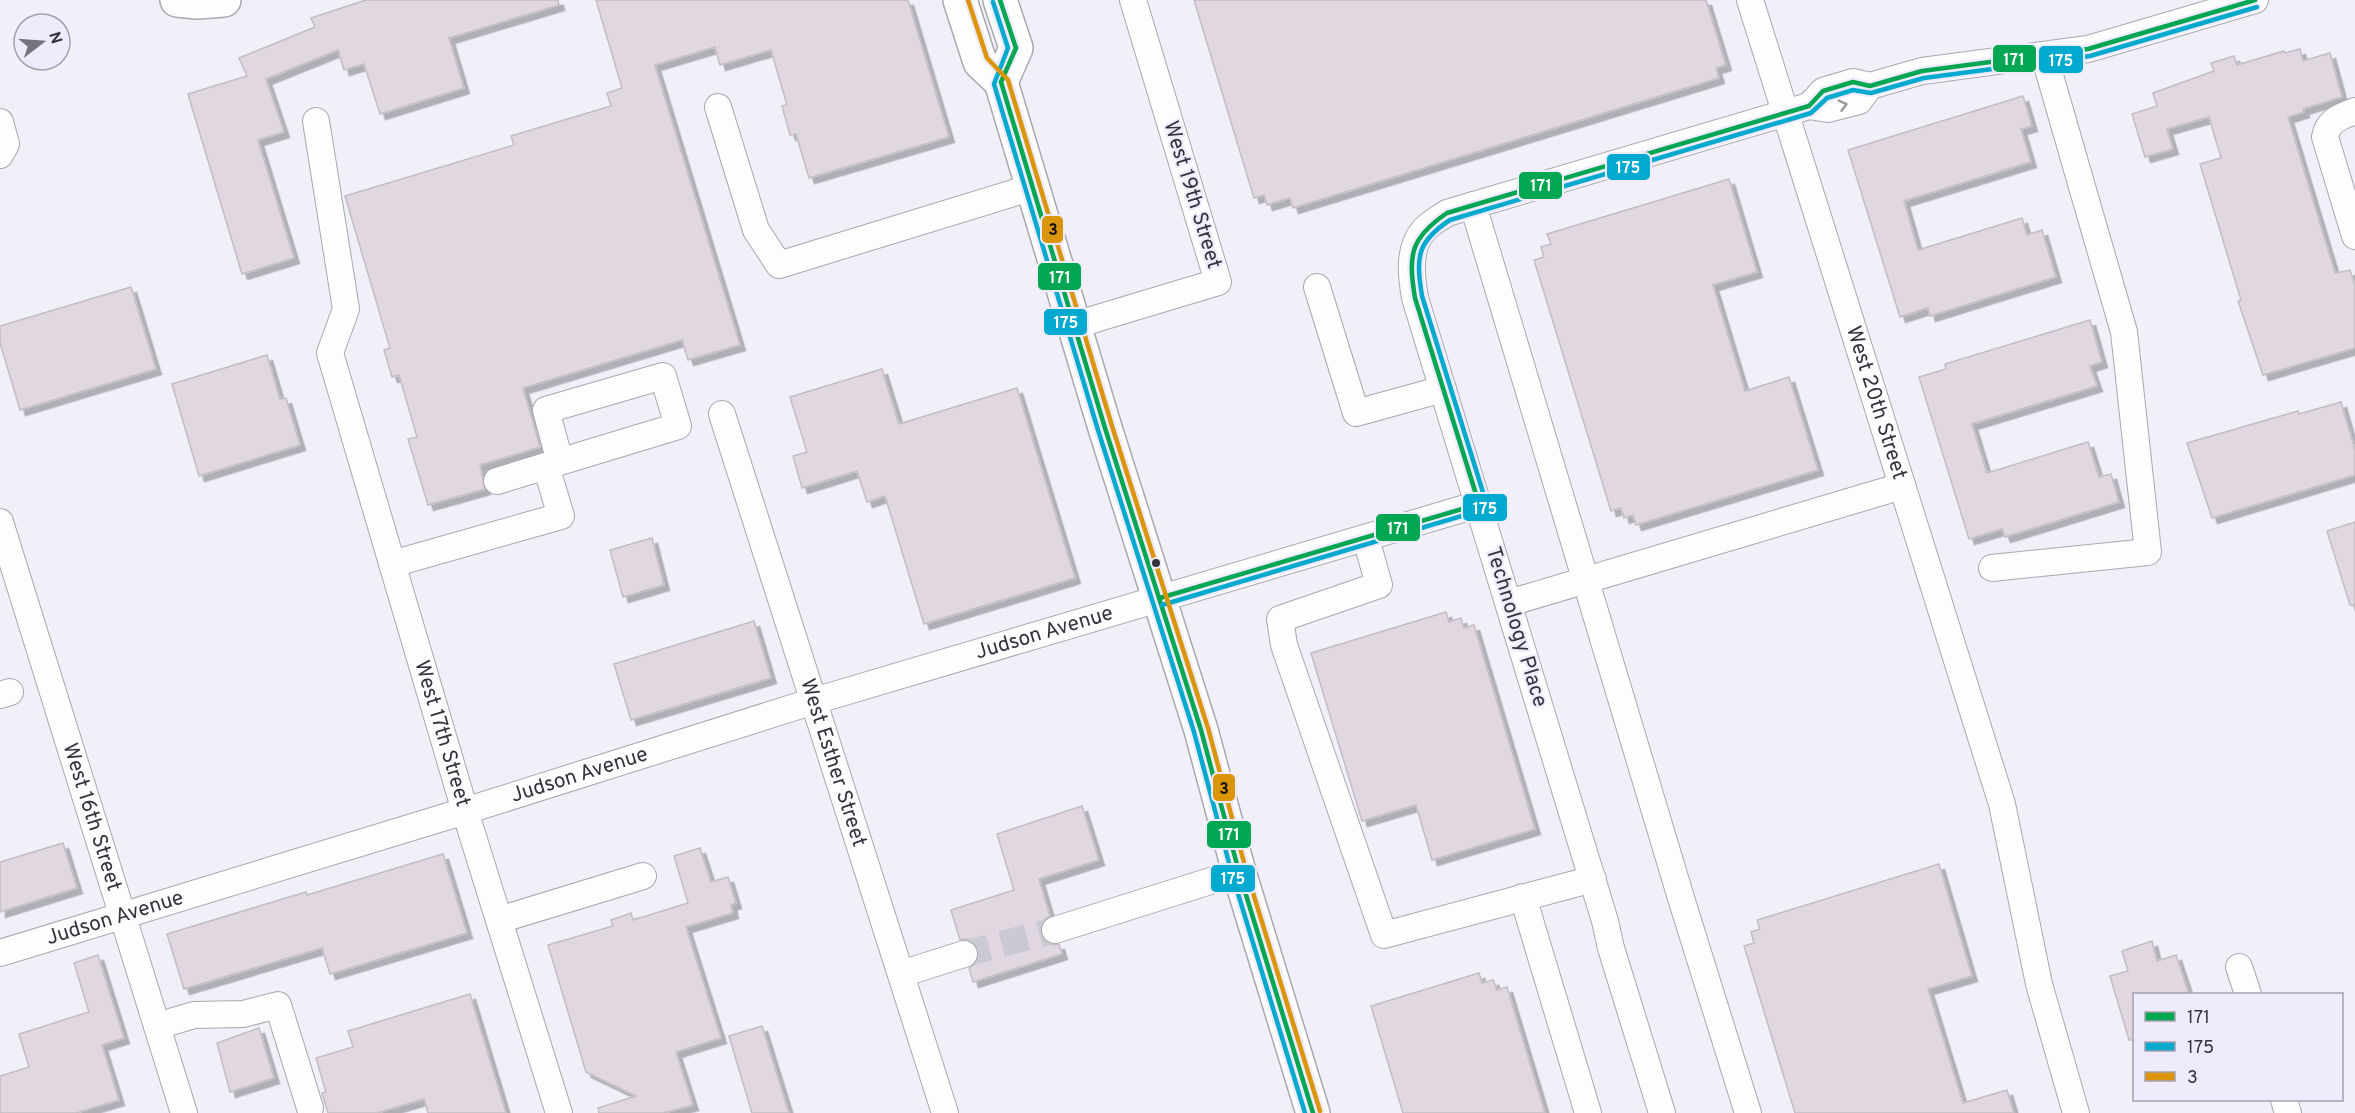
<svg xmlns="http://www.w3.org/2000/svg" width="2355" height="1113" font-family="Overpass,sans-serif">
  <defs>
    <filter id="shadow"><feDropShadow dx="5.5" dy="5.5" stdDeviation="0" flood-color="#0004"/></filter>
  </defs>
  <rect width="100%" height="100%" fill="#f1eff8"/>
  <g fill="#e1d7e0" stroke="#c3bdc4" stroke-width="1.5" filter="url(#shadow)">
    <path d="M 366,0 L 558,0 L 559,5 L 449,38 L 464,88 L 380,114 L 364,64 L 344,70 L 338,50 L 266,79 L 284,132 L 258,140 L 294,258 L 242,274 L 188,94 L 247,76 L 239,58 L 315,27 L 311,18 Z"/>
    <path d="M 596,0 L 908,0 L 949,137 L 809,178 L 796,134 L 790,135 L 782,106 L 787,105 L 771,50 L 720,65 L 715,47 L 655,65 L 740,345 L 688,360 L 682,340 L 523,388 L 540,447 L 480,465 L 485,489 L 428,505 L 408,439 L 417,437 L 399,375 L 392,377 L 384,350 L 390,348 L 345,196 L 514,145 L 511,136 L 611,106 L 607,93 L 622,88 Z"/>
    <path d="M 1194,0 L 1706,0 L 1726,65 L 1716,68 L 1719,78 L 1293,208 L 1290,198 L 1267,205 L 1264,195 L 1254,198 Z"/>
    <path d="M 2300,49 L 2303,61 L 2330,53 L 2342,97 L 2303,109 L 2304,112 L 2288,117 L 2335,273 L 2350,270 L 2355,286 L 2355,348 L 2263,375 L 2238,301 L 2241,300 L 2200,164 L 2221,158 L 2209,117 L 2167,129 L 2173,149 L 2145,157 L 2132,114 L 2157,106 L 2153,93 L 2214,71 L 2211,63 L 2234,56 L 2237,65 L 2284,51 L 2285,53 Z"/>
    <path d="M 2023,96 L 2032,126 L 2021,129 L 2031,162 L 1904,201 L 1918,250 L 2022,218 L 2027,235 L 2042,230 L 2056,277 L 1930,316 L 1928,308 L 1900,317 L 1848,150 Z"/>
    <path d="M 1729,179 L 1757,272 L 1713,285 L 1745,391 L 1789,377 L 1818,470 L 1636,525 L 1633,515 L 1624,518 L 1621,508 L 1611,511 L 1534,260 L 1544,257 L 1541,247 L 1551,244 L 1547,234 Z"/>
    <path d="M 131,287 L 156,369 L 20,410 L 0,343 L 0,326 Z"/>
    <path d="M 2090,320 L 2102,362 L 2090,366 L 2097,386 L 1972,424 L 1987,473 L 2088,442 L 2099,477 L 2111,474 L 2119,502 L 2005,537 L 2002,529 L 1969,539 L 1919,377 L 1946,369 L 1945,364 Z"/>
    <path d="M 267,355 L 280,399 L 286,398 L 300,445 L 199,476 L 172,384 Z"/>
    <path d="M 882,369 L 899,424 L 1017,388 L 1075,578 L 924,624 L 885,496 L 867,502 L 857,471 L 802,488 L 793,456 L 807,452 L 790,397 Z"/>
    <path d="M 2341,402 L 2355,450 L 2355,475 L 2212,518 L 2187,443 L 2298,411 L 2299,414 Z"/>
    <path d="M 2355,522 L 2355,605 L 2350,605 L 2327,531 Z"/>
    <path d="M 652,538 L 664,585 L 623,597 L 610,550 Z"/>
    <path d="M 1446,612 L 1449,622 L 1461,618 L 1464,628 L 1474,625 L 1535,829 L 1432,860 L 1416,805 L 1362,821 L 1311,653 Z"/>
    <path d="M 754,621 L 771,678 L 631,720 L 614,664 Z"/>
    <path d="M 1082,806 L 1099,860 L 1039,879 L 1050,916 L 1044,920 L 1041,926 L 1041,934 L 1045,941 L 1052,945 L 1059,944 L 1062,954 L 973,982 L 969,968 L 975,964 L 979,957 L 978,950 L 974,943 L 967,939 L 960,940 L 951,910 L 1014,890 L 997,834 Z"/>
    <path d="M 63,843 L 77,888 L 0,912 L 0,862 Z"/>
    <path d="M 700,848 L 711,882 L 728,877 L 736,903 L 731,905 L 733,913 L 686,927 L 721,1038 L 676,1052 L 693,1105 L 664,1113 L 599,1113 L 598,1108 L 636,1096 L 586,1072 L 548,945 L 613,926 L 611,920 L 631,913 L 633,920 L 688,903 L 674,856 Z"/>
    <path d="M 443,854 L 467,933 L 330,974 L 322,948 L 184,989 L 167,934 L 306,892 L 307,895 Z"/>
    <path d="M 1939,864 L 1972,976 L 1928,989 L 1963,1103 L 2007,1090 L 2014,1113 L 1795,1113 L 1744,946 L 1754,943 L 1751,932 L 1760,929 L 1757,920 Z"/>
    <path d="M 2152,941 L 2157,961 L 2176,955 L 2189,994 L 2134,994 L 2134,1040 L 2129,1040 L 2110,976 L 2128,971 L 2122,951 Z"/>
    <path d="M 98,955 L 124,1038 L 102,1045 L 119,1100 L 76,1113 L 0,1113 L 0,1076 L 29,1067 L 19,1034 L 89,1012 L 74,963 Z"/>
    <path d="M 1479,973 L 1482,983 L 1493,980 L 1497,990 L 1507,987 L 1545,1113 L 1403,1113 L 1371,1006 Z"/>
    <path d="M 470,994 L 506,1113 L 428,1113 L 424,1099 L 377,1113 L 328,1113 L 322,1093 L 326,1092 L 316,1058 L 353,1047 L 348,1031 Z"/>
    <path d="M 762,1026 L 789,1113 L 752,1113 L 729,1036 Z"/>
    <path d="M 259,1028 L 274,1078 L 230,1092 L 217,1043 Z"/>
  </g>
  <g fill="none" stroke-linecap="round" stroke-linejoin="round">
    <path stroke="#cbc9d2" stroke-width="26" stroke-dasharray="26 13" stroke-linecap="butt" d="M 964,954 L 1055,930"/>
    <defs>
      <g id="minor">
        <path id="s1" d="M 1750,0 L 2002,804 L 2039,984 L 2076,1113"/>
        <path d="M 1809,106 L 1823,91 L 1853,82 L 1870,86 L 1922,71 L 2088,49 L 2255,0"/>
        <path d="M 718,107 L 756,230 L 779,265 L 1033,187"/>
        <path d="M 2355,111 C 2340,117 2328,120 2325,137 L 2355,236"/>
        <path id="s2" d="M 316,121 L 346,309 L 330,353 L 465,811 L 559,1113"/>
        <path d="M 0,122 L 6,144 L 0,155"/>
        <path d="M 1473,205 L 1681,898 L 1748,1113"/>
        <path d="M 1317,287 L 1356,413 L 1443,389"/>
        <path d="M 1075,325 L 1218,282 L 1133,0"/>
        <path id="s3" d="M 722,414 L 945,1113"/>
        <path d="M 497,481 L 546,466"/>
        <path id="s4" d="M 0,522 L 184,1113"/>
        <path d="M 1366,539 L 1379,585 L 1280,619 L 1284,645 L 1384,935 L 1593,879"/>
        <path d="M 392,564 L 561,516 L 546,466 L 678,426 L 663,376 L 546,410 L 560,462"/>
        <path d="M 1992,568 L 2148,552 L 2124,332 L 2044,55"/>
        <path d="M 1509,603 L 1902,486"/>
        <path d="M 0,695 L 10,692"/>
        <path d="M 1523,897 L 1588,1113"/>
        <path d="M 499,920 L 643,876"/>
        <path d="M 1055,930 L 1239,872"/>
        <path id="s5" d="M 0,953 L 465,811 L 814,701 L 1479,504"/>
        <path d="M 2239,967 L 2248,994"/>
        <path d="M 901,974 L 964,954"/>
        <path d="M 157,1026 L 194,1015 L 243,1014 L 278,1005 L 310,1108"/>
        <path d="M 2284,1100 L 2288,1113"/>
        <path d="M 1662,1113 L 1611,948 L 1605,921 L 1415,298 C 1411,275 1408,248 1424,230 C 1430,223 1440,218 1447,213 L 1809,106 L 1828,109 L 1859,101 L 1870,86"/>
      </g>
      <g id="highway">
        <path d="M 177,0 L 197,2 L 224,0"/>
        <path d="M 960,0 L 980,62 L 1001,82 L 1105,428 L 1201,730 L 1239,872 L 1313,1113"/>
        <path d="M 1000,0 L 1016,48 L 1001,82"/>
      </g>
    </defs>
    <use href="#minor" stroke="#a9a7af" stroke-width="28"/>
    <use href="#highway" stroke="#a9a7af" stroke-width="36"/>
    <use href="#minor" stroke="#fdfdfe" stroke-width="26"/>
    <use href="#highway" stroke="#fdfdfe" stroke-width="33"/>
    <defs>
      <g id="bus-1">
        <path d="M 1000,0 L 1016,48 L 1001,82 L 1105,428 L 1201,730 L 1239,872 L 1313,1113"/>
        <path d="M 1160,598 L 1479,504 L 1415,298 C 1408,255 1410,238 1447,213 L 1809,106 L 1823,91 L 1853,82 L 1870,86 L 1922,71 L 2088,49 L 2255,0"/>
      </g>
      <g id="bus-2">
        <path d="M 993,2 L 1008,48 L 994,84 L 1098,430 L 1194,732 L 1232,874 L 1305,1113"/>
        <path d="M 1162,605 L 1485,509 L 1486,502 L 1422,296 C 1416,258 1416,242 1450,220 L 1811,113 L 1827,98 L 1853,90 L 1871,93 L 1924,78 L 2090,56 L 2257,7"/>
      </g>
      <path id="bus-3" d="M 968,0 L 987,58 L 1008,80 L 1112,426 L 1208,728 L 1246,870 L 1320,1111"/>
    </defs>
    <use href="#bus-1" stroke="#efebfc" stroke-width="9"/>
    <use href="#bus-2" stroke="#efebfc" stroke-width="9"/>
    <use href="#bus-3" stroke="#efebfc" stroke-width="9"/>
    <use href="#bus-1" stroke="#00a651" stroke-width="4.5"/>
    <use href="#bus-2" stroke="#00a9ce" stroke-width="4.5"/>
    <use href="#bus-3" stroke="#da9509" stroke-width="4.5"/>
  </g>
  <defs><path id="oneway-chevron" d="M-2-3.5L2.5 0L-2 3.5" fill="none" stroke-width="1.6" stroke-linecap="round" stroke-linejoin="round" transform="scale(1.5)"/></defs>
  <use stroke="#98989d" href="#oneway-chevron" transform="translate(1843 105) rotate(-15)"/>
  <circle fill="#34323c" stroke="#efebfc" stroke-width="2" cx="1156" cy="563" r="5"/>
  <g text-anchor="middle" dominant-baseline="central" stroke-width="4.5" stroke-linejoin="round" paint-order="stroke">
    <g font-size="21" fill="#34323c" stroke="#efebfc">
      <text transform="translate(1192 195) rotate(73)">West 19th Street</text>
      <text stroke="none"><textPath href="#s1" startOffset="422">West 20th Street</textPath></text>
      <text transform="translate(1516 627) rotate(73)">Technology Place</text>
      <text stroke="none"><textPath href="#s5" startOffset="1092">Judson Avenue</textPath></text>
      <text stroke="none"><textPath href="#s2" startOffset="634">West 17th Street</textPath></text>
      <text stroke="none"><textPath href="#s3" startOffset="366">West Esther Street</textPath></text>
      <text stroke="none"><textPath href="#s5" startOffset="606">Judson Avenue</textPath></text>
      <text stroke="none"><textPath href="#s4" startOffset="309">West 16th Street</textPath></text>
      <text stroke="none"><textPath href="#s5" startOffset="120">Judson Avenue</textPath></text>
    </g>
  </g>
  <g stroke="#efebfc" stroke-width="2">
    <rect x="1992" y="44" width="45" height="29" rx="6" fill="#00a651"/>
    <rect x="2038" y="45" width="46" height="29" rx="6" fill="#00a9ce"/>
    <rect x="1606" y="153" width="45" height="28" rx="6" fill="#00a9ce"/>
    <rect x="1518" y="171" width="45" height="29" rx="6" fill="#00a651"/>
    <rect x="1041" y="215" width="23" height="29" rx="6" fill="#da9509"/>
    <rect x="1037" y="262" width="45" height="29" rx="6" fill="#00a651"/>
    <rect x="1043" y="308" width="45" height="28" rx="6" fill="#00a9ce"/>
    <rect x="1462" y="493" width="46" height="29" rx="6" fill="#00a9ce"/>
    <rect x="1375" y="513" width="46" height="29" rx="6" fill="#00a651"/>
    <rect x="1212" y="773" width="24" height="29" rx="6" fill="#da9509"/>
    <rect x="1206" y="820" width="46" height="29" rx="6" fill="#00a651"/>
    <rect x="1210" y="864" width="46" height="29" rx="6" fill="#00a9ce"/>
  </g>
  <g font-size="16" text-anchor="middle" font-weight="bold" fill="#fff">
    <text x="2014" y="65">171</text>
    <text x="2061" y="66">175</text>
    <text x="1628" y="173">175</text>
    <text x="1541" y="191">171</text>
    <text x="1060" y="283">171</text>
    <text x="1066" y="328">175</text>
    <text x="1485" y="514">175</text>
    <text x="1398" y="534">171</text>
    <text x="1229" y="840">171</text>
    <text x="1233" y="884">175</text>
  </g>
  <g font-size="16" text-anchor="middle" font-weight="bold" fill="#111">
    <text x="1053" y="235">3</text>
    <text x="1224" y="794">3</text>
  </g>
  <rect x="2133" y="993" width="210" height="108" fill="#efebfc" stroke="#a4a1af" stroke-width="1.5"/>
  <rect x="2145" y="1012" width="30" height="9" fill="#00a651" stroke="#a4a1af" stroke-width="1.5"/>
  <text x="2187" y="1023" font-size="18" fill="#34323c">171</text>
  <rect x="2145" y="1042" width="30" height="9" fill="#00a9ce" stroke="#a4a1af" stroke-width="1.5"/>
  <text x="2187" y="1053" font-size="18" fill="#34323c">175</text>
  <rect x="2145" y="1072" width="30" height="9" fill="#da9509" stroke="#a4a1af" stroke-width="1.5"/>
  <text x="2187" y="1083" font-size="18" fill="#34323c">3</text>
  <g transform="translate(42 42) rotate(73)"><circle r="28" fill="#efebfc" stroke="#a4a1af" stroke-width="1.5"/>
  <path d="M0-4.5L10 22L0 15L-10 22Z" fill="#76747e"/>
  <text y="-9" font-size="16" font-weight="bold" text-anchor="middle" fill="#34323c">N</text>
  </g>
</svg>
